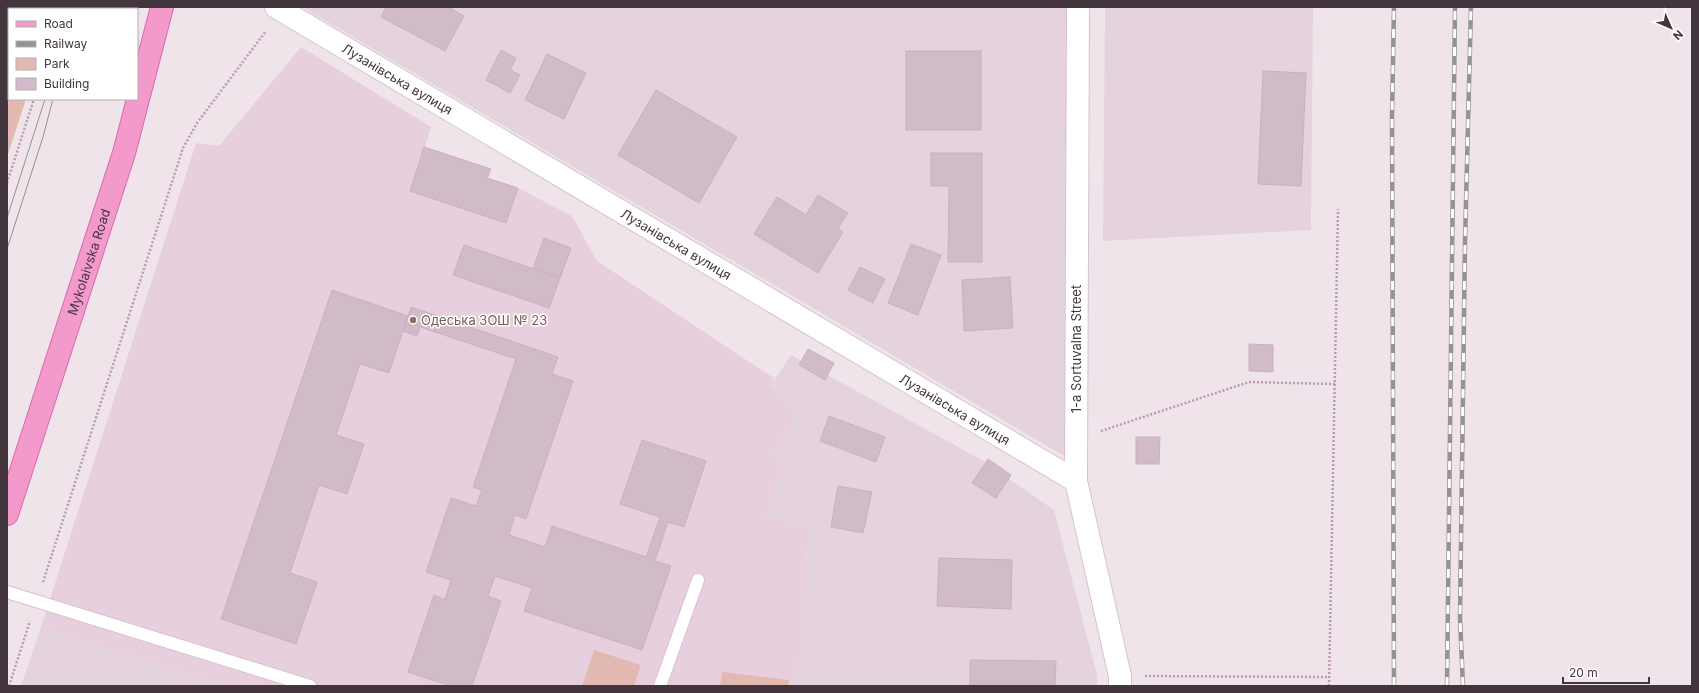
<svg xmlns="http://www.w3.org/2000/svg" width="1699" height="693" font-family="Inter,sans-serif">
  <rect width="100%" height="100%" fill="#f0e4eb"/>
  <g fill="#e4d3dd">
    <path d="M 302,7 L 1067,7 L 1074,462 Z"/>
    <path d="M 1105,7 L 1313,7 L 1311,230 L 1103,241 Z"/>
    <path d="M 791,355 L 980,459 L 1054,510 L 1097,675 L 1097,686 L 797,686 L 805,595 L 805,560 L 811,531 L 767,515 L 783,460 L 775,455 L 799,411 L 772,384 Z"/>
    <path d="M 41,627 L 226,686 L 21,686 Z"/>
  </g>
  <path fill="#e8cfdd" d="M 301,47 L 431,127 L 425,147 L 491,169 L 488,178 L 518,188 L 572,216 L 597,261 L 774,378 L 772,385 L 799,411 L 775,454 L 783,460 L 767,515 L 811,530 L 805,560 L 805,595 L 797,686 L 226,686 L 41,627 L 196,143 L 219,146 Z"/>
  <g fill="#e1b9b0">
    <path d="M 7,7 L 56,7 L 55,9 L 9,9 L 9,99 L 26,99 L 7,157 Z"/>
    <path d="M 594,650 L 641,665 L 634,686 L 582,686 Z"/>
    <path d="M 722,672 L 789,680 L 788,686 L 720,686 Z"/>
  </g>
  <g fill="#d1bbc9" stroke="#cbafc1">
    <path d="M 386,7 L 448,7 L 464,16 L 445,51 L 381,17 Z"/>
    <path d="M 501,50 L 516,58 L 510,70 L 520,75 L 510,93 L 486,80 Z"/>
    <rect x="906" y="51" width="75" height="79"/>
    <path d="M 547,54 L 586,73 L 564,119 L 525,100 Z"/>
    <path d="M 1263,71 L 1306,73 L 1301,186 L 1258,184 Z"/>
    <path d="M 656,90 L 737,137 L 699,203 L 618,155 Z"/>
    <path d="M 424,147 L 491,169 L 487,178 L 518,188 L 506,223 L 410,191 Z"/>
    <path d="M 931,153 L 982,153 L 982,262 L 948,262 L 949,186 L 931,186 Z"/>
    <path d="M 818,195 L 848,213 L 838,228 L 843,232 L 818,273 L 754,234 L 777,197 L 806,215 Z"/>
    <path d="M 544,238 L 571,248 L 560,278 L 533,269 Z"/>
    <path d="M 911,244 L 941,255 L 918,315 L 888,303 Z"/>
    <path d="M 464,245 L 560,278 L 549,308 L 453,275 Z"/>
    <path d="M 860,267 L 885,279 L 873,303 L 848,290 Z"/>
    <path d="M 1010,277 L 1013,328 L 964,331 L 962,280 Z"/>
    <path d="M 332,290 L 408,316 L 389,373 L 360,364 L 336,435 L 364,444 L 347,494 L 319,485 L 290,573 L 317,582 L 296,644 L 221,619 Z"/>
    <path d="M 411,307 L 558,357 L 552,374 L 573,381 L 526,519 L 515,515 L 509,535 L 545,547 L 552,526 L 646,557 L 660,517 L 620,504 L 642,440 L 706,461 L 684,527 L 668,522 L 655,561 L 671,566 L 642,650 L 524,611 L 532,588 L 495,576 L 488,596 L 501,601 L 472,686 L 451,686 L 408,672 L 434,595 L 445,600 L 451,580 L 426,572 L 451,498 L 476,506 L 482,490 L 473,487 L 516,359 L 420,327 L 417,336 L 403,331 Z"/>
    <path d="M 1249,344 L 1273,345 L 1273,372 L 1249,371 Z"/>
    <path d="M 808,349 L 834,363 L 825,380 L 799,365 Z"/>
    <path d="M 829,416 L 885,437 L 876,462 L 820,441 Z"/>
    <path d="M 1136,437 L 1160,437 L 1159,464 L 1136,464 Z"/>
    <path d="M 988,459 L 1011,475 L 996,498 L 972,483 Z"/>
    <path d="M 838,486 L 872,492 L 863,533 L 831,527 Z"/>
    <path d="M 939,558 L 1012,560 L 1011,609 L 937,606 Z"/>
    <path d="M 970,660 L 1056,661 L 1055,686 L 970,686 Z"/>
  </g>
  <g fill="none" stroke-linecap="round" stroke-linejoin="round">
    <defs>
      <g id="lane">
        <path d="M 7,16 L 9,13"/>
        <path d="M 7,592 L 310,686"/>
        <path d="M 660,686 L 698,580"/>
      </g>
      <g id="street">
        <path id="s1" d="M 276,7 L 1076,481"/>
        <path d="M 1078,7 L 1076,481 L 1120,676 L 1120,686"/>
      </g>
      <g id="primary">
        <path id="s2" d="M 7,514 L 124,153 L 162,7"/>
      </g>
    </defs>
    <use href="#lane" stroke="#d6c2ce" stroke-width="14"/>
    <use href="#street" stroke="#d6c2ce" stroke-width="24"/>
    <use href="#primary" stroke="#d76ca9" stroke-width="24"/>
    <g stroke="#bb9baf" stroke-width="2.5" stroke-dasharray="2 2" stroke-linecap="butt">
      <path d="M 63,9 L 64,7"/>
      <path d="M 7,183 L 34,99"/>
      <path d="M 1101,431 L 1249,382 L 1335,384"/>
      <path d="M 43,582 L 183,148 L 197,123 L 266,31"/>
      <path d="M 1145,676 L 1329,677"/>
      <path d="M 9,686 L 30,621"/>
      <path d="M 1329,686 L 1338,209"/>
    </g>
    <use href="#lane" stroke="#fff" stroke-width="12"/>
    <use href="#street" stroke="#fff" stroke-width="22"/>
    <use href="#primary" stroke="#f499cc" stroke-width="22"/>
    <g stroke="#939393" stroke-width="1">
      <path d="M 70,9 L 71,7"/>
      <path d="M 78,9 L 78,7"/>
      <path d="M 7,218 L 45,99"/>
      <path d="M 7,249 L 43,137 L 53,99"/>
    </g>
    <defs>
      <g id="rail">
        <path d="M 1394,686 L 1392,116 L 1394,7"/>
        <path d="M 1447,686 L 1455,7"/>
        <path d="M 1463,686 L 1460,618 L 1465,242 L 1471,7"/>
      </g>
    </defs>
    <use href="#rail" stroke="#939393" stroke-width="4.5"/>
    <use href="#rail" stroke="#fff" stroke-width="3" stroke-dasharray="9" stroke-linecap="butt"/>
  </g>
  <circle fill="#8d6e63" stroke="#fff" stroke-width="1.5" cx="413" cy="320" r="4"/>
  <g text-anchor="middle" dominant-baseline="central" stroke-width="3" stroke-linejoin="round" paint-order="stroke">
    <g font-size="13" fill="#42353d" stroke="#fff">
      <text stroke="none"><textPath href="#s1" startOffset="141">Лузанівська вулиця</textPath></text>
      <text stroke="none"><textPath href="#s1" startOffset="465">Лузанівська вулиця</textPath></text>
      <text stroke="none"><textPath href="#s2" startOffset="265">Mykolaivska Road</textPath></text>
      <text transform="translate(1076 349) rotate(-90)">1-a Sortuvalna Street</text>
      <text stroke="none"><textPath href="#s1" startOffset="789">Лузанівська вулиця</textPath></text>
    </g>
    <g font-size="13" fill="#785e54" stroke="#fff" text-anchor="start">
      <text x="421" y="320">Одеська ЗОШ № 23</text>
    </g>
  </g>
  <rect width="1699" height="693" fill="none" stroke="#42353d" stroke-width="16"/>
  <rect x="8" y="8" width="130" height="92" fill="#ffffff" stroke="#b3aeb1"/>
  <rect x="16" y="21" width="20" height="6" fill="#f499cc" stroke="#b3aeb1"/>
  <text x="44" y="28" font-size="12" fill="#42353d">Road</text>
  <rect x="16" y="41" width="20" height="6" fill="#939393" stroke="#b3aeb1"/>
  <text x="44" y="48" font-size="12" fill="#42353d">Railway</text>
  <rect x="16" y="58" width="20" height="12" fill="#e1b9b0" stroke="#b3aeb1"/>
  <text x="44" y="68" font-size="12" fill="#42353d">Park</text>
  <rect x="16" y="78" width="20" height="12" fill="#d1bbc9" stroke="#b3aeb1"/>
  <text x="44" y="88" font-size="12" fill="#42353d">Building</text>
  <g transform="translate(1671 28) rotate(135)" stroke="#ffffff" stroke-width="3" paint-order="stroke">
  <path d="M0-3L7 15L0 10L-7 15Z" fill="#42353d"/>
  <text y="-6" font-size="11" font-weight="bold" text-anchor="middle" fill="#42353d">N</text>
  </g>
  <path d="M1563 677v6h86v-6" fill="none" stroke="#42353d" stroke-width="2"/>
  <text x="1569" y="677" font-size="12" fill="#42353d" stroke="#ffffff" stroke-width="3" paint-order="stroke">20 m</text>
</svg>
